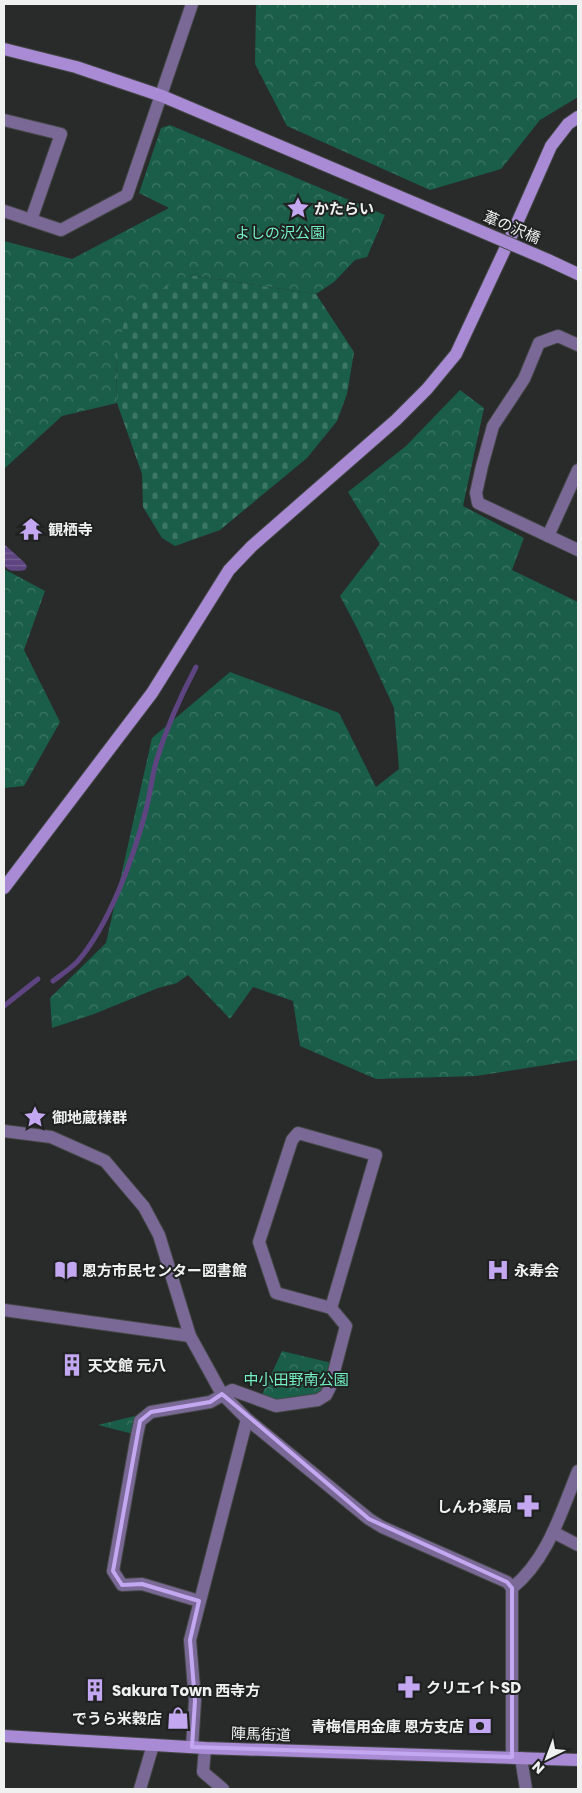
<svg xmlns="http://www.w3.org/2000/svg" width="582" height="1793" font-family="Poppins,'Noto Sans JP',sans-serif">
  <defs>
    <pattern id="forest-crowns" width="20" height="18" patternUnits="userSpaceOnUse" patternTransform="scale(1.25)"><rect width="20" height="18" fill="#1a5e49"/><path d="M2 6a3 3 0 1 1 6 0M12 15a3 3 0 1 1 6 0" fill="none" stroke="#3c7664"/></pattern>
    <pattern id="cemetery-stones" width="16" height="16" patternUnits="userSpaceOnUse" patternTransform="scale(1.25)"><rect width="16" height="16" fill="#1a5e49"/><path d="M2 7V4a2 2 0 0 1 4 0v3zM10 15v-3a2 2 0 0 1 4 0v3z" fill="#3c7664"/></pattern>
    <pattern id="water-rules" width="6" height="5" patternUnits="userSpaceOnUse" patternTransform="scale(1.25)"><rect width="6" height="5" fill="#5e4581"/><path d="M0 2.5h6" fill="none" stroke="#756093"/></pattern>
  </defs>
  <rect width="100%" height="100%" fill="#282b2a"/>
  <g fill="url(#forest-crowns)">
    <path d="M 256,4 L 578,4 L 578,97 L 540,120 L 501,169 L 430,190 L 287,126 L 255,64 Z"/>
    <path d="M 170,125 L 385,215 L 367,257 L 355,260 L 334,282 L 316,294 L 189,275 L 116,356 L 117,403 L 62,416 L 4,469 L 4,241 L 72,259 L 169,208 L 139,193 L 161,128 Z"/>
    <path d="M 460,390 L 484,408 L 463,506 L 524,538 L 512,570 L 578,602 L 578,1060 L 476,1076 L 376,1079 L 300,1046 L 293,1001 L 253,987 L 230,1019 L 188,975 L 177,983 L 158,988 L 94,1014 L 52,1028 L 50,998 L 106,943 L 152,738 L 230,672 L 339,713 L 376,787 L 399,769 L 394,708 L 357,628 L 340,596 L 380,544 L 348,492 L 406,446 Z"/>
    <path d="M 4,569 L 45,591 L 24,650 L 60,722 L 24,786 L 4,788 Z"/>
    <path d="M 282,1351 L 336,1364 L 326,1395 L 276,1406 L 260,1399 Z"/>
    <path d="M 151,1412 L 137,1435 L 98,1425 Z"/>
  </g>
  <path fill="url(#cemetery-stones)" d="M 189,275 L 316,294 L 354,352 L 347,394 L 337,421 L 307,458 L 220,530 L 175,546 L 162,538 L 143,507 L 142,474 L 117,403 L 116,356 L 128,306 Z"/>
  <path fill="url(#water-rules)" d="M 4,544 L 25,563 L 27,567 L 25,570 C 0,574 4,564 4,544 Z"/>
  <g fill="none" stroke-linecap="round" stroke-linejoin="round">
    <g stroke="#5e4581" stroke-width="5">
      <path d="M 53,981 C 61,975 70,969 77,962 C 109,926 134,856 146,810 C 150,794 152,778 156,762 C 166,729 180,697 196,667"/>
      <path d="M 4,1006 L 38,979"/>
    </g>
    <defs>
      <g id="street">
        <path d="M 4,120 L 61,134 L 31,220"/>
        <path d="M 4,211 L 61,230 L 127,195 L 192,4"/>
        <path d="M 578,345 L 558,336 L 539,343 L 524,379 L 493,426 L 482,466 L 476,493 L 478,503 L 578,550"/>
        <path d="M 548,536 L 578,470"/>
        <path d="M 4,1131 L 51,1137 L 105,1161 L 144,1207 L 159,1235 L 190,1336 L 222,1394 L 247,1419 L 369,1519 L 382,1527 L 507,1582 L 512,1588 L 512,1757"/>
        <path d="M 4,1310 L 190,1336"/>
        <path d="M 553,1532 L 578,1545"/>
        <path d="M 512,1588 C 548,1559 561,1512 578,1471"/>
        <path d="M 199,1601 L 142,1584 L 122,1585 L 113,1571 L 137,1435 L 140,1421 L 151,1412 L 210,1402 L 232,1390 L 276,1406 L 318,1400 L 326,1395 L 330,1387 L 346,1326 L 331,1308 L 276,1293 L 259,1242 L 292,1140 L 298,1133 L 376,1155 L 331,1308"/>
        <path d="M 192,1747 L 195,1701 L 190,1640 L 247,1419"/>
        <path d="M 205,1748 L 203,1772 L 223,1789"/>
        <path d="M 521,1758 L 526,1789"/>
        <path d="M 140,1789 L 153,1745"/>
      </g>
      <g id="secondary">
        <path d="M 4,49 L 76,67 L 162,96 L 464,224"/>
        <path d="M 548,260 L 578,274"/>
        <path d="M 4,888 L 152,693 L 229,570 L 252,546 L 396,420 L 427,389 L 456,354 L 513,232 L 551,146 L 568,124 L 578,117"/>
        <path d="M 4,1736 L 205,1748 L 578,1760"/>
      </g>
    </defs>
    <use href="#street" stroke="#444746" stroke-width="14"/>
    <use href="#secondary" stroke="#444746" stroke-width="14"/>
    <use href="#street" stroke="#7a6996" stroke-width="12"/>
    <use href="#secondary" stroke="#a88bd4" stroke-width="12"/>
    <defs>
      <path id="secondary-bridge" d="M 464,224 L 548,260"/>
    </defs>
    <use href="#secondary-bridge" stroke="#444746" stroke-width="14" stroke-linecap="butt"/>
    <use href="#secondary-bridge" stroke="#a88bd4" stroke-width="12"/>
  </g>
  <path fill="none" stroke="#c4a7f1" stroke-width="4" stroke-linejoin="round" d="M 222,1394 L 369,1519 L 507,1582 L 512,1588 L 512,1757 L 192,1747 L 195,1701 L 190,1640 L 199,1601 L 142,1584 L 122,1585 L 113,1571 L 140,1421 L 151,1412 L 210,1402 Z"/>
  <defs>
    <symbol id="sight-bare" viewBox="-9 -9 18 18"><path d="M0-6L1.8-2.2L6-1.7L2.9 1.2L3.7 5.4L0 3.3L-3.7 5.4L-2.9 1.2L-6-1.7L-1.8-2.2Z" fill="#c4a7f1" stroke="#1f2220" stroke-width="2.5" paint-order="stroke"/></symbol>
    <symbol id="temple-bare" viewBox="-9 -9 18 18"><path d="M0-6L5-2H3V0L6.5 2.5H4V6H1.5V3h-3V6H-4V2.5H-6.5L-3 0V-2H-5Z" fill="#c4a7f1" stroke="#1f2220" stroke-width="2.5" paint-order="stroke"/></symbol>
    <symbol id="library-bare" viewBox="-9 -9 18 18"><path d="M-6-4Q-3-5.5-.7-3.5V5Q-3 3-6 4ZM6-4Q3-5.5 .7-3.5V5Q3 3 6 4Z" fill="#c4a7f1" stroke="#1f2220" stroke-width="2.5" paint-order="stroke"/></symbol>
    <symbol id="hospital-bare" viewBox="-9 -9 18 18"><path d="M-5-5h3v3.5h4V-5h3V5h-3V1.5h-4V5h-3Z" fill="#c4a7f1" stroke="#1f2220" stroke-width="2.5" paint-order="stroke"/></symbol>
    <symbol id="building-bare" viewBox="-9 -9 18 18"><path d="M-4-6H4V6H1V3H-1V6H-4ZM-2.5-4.3h1.7v1.8h-1.7ZM.8-4.3h1.7v1.8H.8ZM-2.5-1h1.7V.8h-1.7ZM.8-1h1.7V.8H.8Z" fill="#c4a7f1" stroke="#1f2220" stroke-width="2.5" paint-order="stroke"/></symbol>
    <symbol id="pharmacy-bare" viewBox="-9 -9 18 18"><path d="M-2-6h4v4h4v4h-4v4h-4v-4h-4v-4h4Z" fill="#c4a7f1" stroke="#1f2220" stroke-width="2.5" paint-order="stroke"/></symbol>
    <symbol id="shop-bare" viewBox="-9 -9 18 18"><path d="M-5-2.5h2.3a2.7 3.5 0 0 1 5.4 0H5L5.5 6h-11ZM-1.5-2.5h3a1.5 2.3 0 0 0-3 0Z" fill="#c4a7f1" stroke="#1f2220" stroke-width="2.5" paint-order="stroke"/></symbol>
    <symbol id="bank-bare" viewBox="-9 -9 18 18"><path d="M-6-4H6V4H-6ZM0-2.3a2.3 2.3 0 1 0 0 4.6a2.3 2.3 0 1 0 0-4.6Z" fill="#c4a7f1" stroke="#1f2220" stroke-width="2.5" paint-order="stroke"/></symbol>
  </defs>
  <g fill-rule="evenodd">
    <use href="#sight-bare" x="282" y="192" width="32" height="32"/>
    <use href="#temple-bare" x="15" y="513" width="32" height="32"/>
    <use href="#sight-bare" x="19" y="1101" width="32" height="32"/>
    <use href="#library-bare" x="50" y="1254" width="32" height="32"/>
    <use href="#hospital-bare" x="482" y="1254" width="32" height="32"/>
    <use href="#building-bare" x="56" y="1349" width="32" height="32"/>
    <use href="#pharmacy-bare" x="512" y="1490" width="32" height="32"/>
    <use href="#pharmacy-bare" x="393" y="1671" width="32" height="32"/>
    <use href="#building-bare" x="79" y="1674" width="32" height="32"/>
    <use href="#shop-bare" x="162" y="1702" width="32" height="32"/>
    <use href="#bank-bare" x="464" y="1710" width="32" height="32"/>
  </g>
  <g text-anchor="middle" dominant-baseline="central" stroke-width="4" stroke-linejoin="round" paint-order="stroke">
    <g font-size="15" font-weight="bold" fill="#eff1f1" stroke="#1f2220" text-anchor="start">
      <text x="314" y="208">かたらい</text>
      <text x="48" y="529">観栖寺</text>
      <text x="52" y="1117">御地蔵様群</text>
      <text x="82" y="1270">恩方市民センター図書館</text>
      <text x="514" y="1270">永寿会</text>
      <text x="88" y="1365">天文館 元八</text>
      <text x="512" y="1506" text-anchor="end">しんわ薬局</text>
      <text x="426" y="1687">クリエイトSD</text>
      <text x="112" y="1690">Sakura Town 西寺方</text>
      <text x="162" y="1718" text-anchor="end">でうら米穀店</text>
      <text x="464" y="1726" text-anchor="end">青梅信用金庫 恩方支店</text>
    </g>
    <g font-size="15" fill="#eff1f1" stroke="#1f2220">
      <text transform="translate(512 227) rotate(23)">葦の沢橋</text>
      <text transform="translate(261 1734) rotate(2)">陣馬街道</text>
    </g>
    <g font-size="15" fill="#72f0c4" stroke="#1f2220">
      <text x="280" y="232">よしの沢公園</text>
      <text x="296" y="1379">中小田野南公園</text>
    </g>
  </g>
  <rect width="582" height="1793" fill="none" stroke="#eff1f1" stroke-width="10"/>
  <g transform="translate(547 1758) rotate(222)" stroke="#1f2220" stroke-width="4" paint-order="stroke">
  <path d="M0-4L9 19L0 12L-9 19Z" fill="#eff1f1"/>
  <text y="-8" font-size="14" font-weight="bold" text-anchor="middle" fill="#eff1f1">N</text>
  </g>
</svg>
